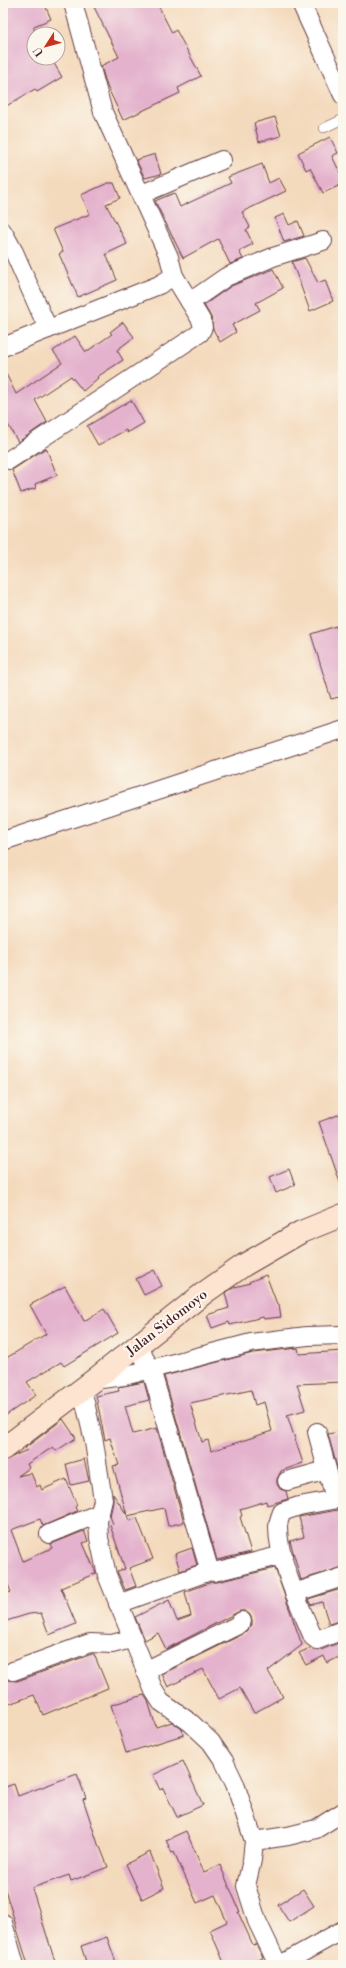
<svg xmlns="http://www.w3.org/2000/svg" width="346" height="1968" font-family="'Libre Bodoni',serif">
  <rect width="100%" height="100%" fill="#fbf7ec"/>
  <filter id="ink" filterUnits="userSpaceOnUse"><feTurbulence type="fractalNoise" baseFrequency=".025" numOctaves="2"/><feDisplacementMap in="SourceGraphic" scale="8" xChannelSelector="R" yChannelSelector="G"/><feConvolveMatrix kernelMatrix="1 2 1 2 8 2 1 2 1" color-interpolation-filters="sRGB"/></filter>
  <filter id="wash" filterUnits="userSpaceOnUse"><feTurbulence type="fractalNoise" baseFrequency=".012" numOctaves="4" result="noise"/><feDisplacementMap in="SourceGraphic" scale="16" xChannelSelector="R" yChannelSelector="G"/><feGaussianBlur stdDeviation="0.9" result="paint"/><feColorMatrix in="noise" values="0 0 0 0 0 0 0 0 0 0 0 0 0 0 0 0 0 1.4 0 .05"/><feComposite in="paint" operator="in"/></filter>
  <g filter="url(#wash)">
    <rect width="100%" height="100%" fill="#f4dabd"/>
    <g id="blocks">
      <g fill="#e4b2cd" fill-rule="evenodd">
        <path d="M 3,3 L 44,3 L 51,19 L 34,26 L 34,58 L 39,58 L 43,65 L 52,60 L 62,77 L 37,92 L 35,89 L 3,108 Z"/>
        <path d="M 92,3 L 157,3 L 172,33 L 176,30 L 201,76 L 178,88 L 180,93 L 123,120 L 107,86 L 101,66 L 119,57 Z"/>
        <path d="M 275,117 L 281,136 L 259,142 L 254,123 Z"/>
        <path d="M 330,137 L 338,153 L 332,156 L 343,179 L 343,184 L 323,193 L 310,168 L 306,170 L 298,153 Z"/>
        <path d="M 155,154 L 161,174 L 145,178 L 136,160 Z"/>
        <path d="M 262,164 L 269,183 L 279,178 L 286,191 L 242,212 L 250,227 L 246,230 L 253,244 L 239,251 L 243,259 L 230,264 L 218,239 L 183,258 L 155,201 L 174,193 L 180,207 L 231,183 L 228,177 Z"/>
        <path d="M 108,183 L 114,183 L 120,198 L 106,204 L 127,244 L 106,254 L 117,280 L 78,297 L 59,254 L 63,252 L 53,229 L 90,214 L 81,195 Z"/>
        <path d="M 284,214 L 289,225 L 298,221 L 304,236 L 284,242 L 275,218 Z"/>
        <path d="M 305,258 L 318,283 L 325,280 L 333,301 L 310,311 L 292,262 Z"/>
        <path d="M 273,269 L 283,288 L 256,303 L 260,310 L 232,325 L 236,332 L 220,342 L 213,329 L 211,317 L 204,305 L 231,286 Z"/>
        <path d="M 123,322 L 134,337 L 117,350 L 123,360 L 97,377 L 98,378 L 83,391 L 71,376 L 35,400 L 47,422 L 18,442 L 3,416 L 3,368 L 16,394 L 62,363 L 53,351 L 75,336 L 86,352 L 112,334 L 110,332 Z"/>
        <path d="M 131,400 L 144,423 L 127,433 L 126,430 L 98,445 L 87,426 Z"/>
        <path d="M 46,448 L 57,475 L 35,484 L 36,488 L 21,493 L 12,470 Z"/>
        <path d="M 336,626 L 343,649 L 343,696 L 331,699 L 311,634 Z"/>
        <path d="M 343,1113 L 343,1185 L 341,1185 L 319,1122 Z"/>
        <path d="M 289,1169 L 295,1185 L 276,1193 L 270,1177 Z"/>
        <path d="M 154,1270 L 162,1286 L 144,1295 L 136,1279 Z"/>
        <path d="M 266,1275 L 277,1304 L 279,1304 L 281,1317 L 264,1319 L 263,1317 L 230,1325 L 229,1322 L 212,1328 L 207,1315 L 229,1308 L 225,1293 L 235,1287 L 250,1283 L 249,1282 Z"/>
        <path d="M 65,1286 L 84,1321 L 104,1309 L 118,1333 L 64,1366 L 61,1362 L 27,1382 L 36,1395 L 3,1417 L 3,1360 L 46,1334 L 30,1305 Z"/>
        <path d="M 298,1348 L 299,1354 L 343,1351 L 343,1382 L 297,1384 L 305,1410 L 287,1415 L 303,1463 L 281,1471 L 277,1479 L 277,1484 L 280,1489 L 286,1491 L 288,1499 L 267,1505 L 266,1501 L 240,1509 L 242,1516 L 240,1517 L 251,1552 L 217,1560 L 164,1376 L 253,1353 ZM 251,1390 L 255,1405 L 264,1402 L 272,1431 L 211,1451 L 208,1440 L 202,1442 L 190,1403 Z"/>
        <path d="M 144,1382 L 149,1400 L 125,1406 L 133,1434 L 157,1428 L 184,1522 L 168,1526 L 164,1508 L 127,1516 L 130,1521 L 137,1518 L 153,1559 L 129,1568 L 136,1586 L 125,1590 L 117,1571 L 125,1569 L 110,1525 L 113,1524 L 110,1516 L 113,1502 L 113,1494 L 127,1515 L 113,1466 L 119,1465 L 110,1438 L 105,1440 L 96,1396 L 119,1391 L 118,1387 Z"/>
        <path d="M 63,1419 L 76,1438 L 56,1451 L 53,1447 L 27,1464 L 29,1468 L 18,1476 L 31,1473 L 37,1487 L 40,1485 L 42,1490 L 66,1479 L 77,1505 L 75,1507 L 77,1511 L 43,1526 L 40,1519 L 11,1530 L 23,1561 L 52,1548 L 51,1544 L 84,1531 L 88,1541 L 83,1543 L 96,1573 L 61,1588 L 76,1624 L 49,1635 L 41,1613 L 29,1614 L 3,1622 L 3,1595 L 11,1592 L 3,1572 L 3,1461 L 27,1450 L 25,1448 Z"/>
        <path d="M 343,1431 L 343,1486 L 342,1486 L 328,1434 Z"/>
        <path d="M 84,1459 L 89,1481 L 71,1485 L 66,1464 Z"/>
        <path d="M 343,1509 L 343,1567 L 301,1580 L 290,1541 L 304,1537 L 299,1517 Z"/>
        <path d="M 192,1548 L 197,1565 L 180,1571 L 175,1554 Z"/>
        <path d="M 275,1568 L 302,1645 L 268,1671 L 283,1697 L 254,1713 L 240,1688 L 219,1699 L 203,1669 L 168,1687 L 162,1674 L 243,1634 L 252,1625 L 252,1620 L 250,1615 L 245,1611 L 240,1611 L 166,1649 L 158,1633 L 145,1640 L 135,1617 L 169,1600 L 177,1621 L 191,1616 L 185,1592 L 212,1582 L 217,1582 Z"/>
        <path d="M 341,1589 L 343,1596 L 343,1620 L 329,1624 L 322,1602 L 311,1605 L 308,1599 Z"/>
        <path d="M 343,1641 L 343,1658 L 339,1657 L 327,1663 L 324,1656 L 306,1665 L 299,1653 L 310,1648 L 315,1650 L 321,1650 Z"/>
        <path d="M 92,1654 L 94,1654 L 108,1688 L 43,1715 L 34,1695 L 9,1704 L 3,1690 L 3,1682 L 8,1680 L 17,1681 Z"/>
        <path d="M 144,1695 L 148,1701 L 156,1727 L 172,1722 L 182,1729 L 183,1735 L 126,1753 L 111,1705 Z"/>
        <path d="M 183,1761 L 203,1805 L 177,1817 L 163,1788 L 160,1790 L 153,1775 Z"/>
        <path d="M 77,1774 L 86,1798 L 83,1799 L 99,1847 L 100,1847 L 108,1867 L 71,1881 L 69,1875 L 32,1888 L 56,1965 L 28,1965 L 3,1883 L 3,1788 L 14,1784 L 18,1796 Z"/>
        <path d="M 186,1831 L 204,1872 L 220,1865 L 240,1912 L 238,1912 L 253,1945 L 256,1944 L 263,1958 L 248,1965 L 225,1965 L 210,1930 L 227,1922 L 215,1895 L 197,1903 L 174,1852 L 172,1853 L 166,1840 Z"/>
        <path d="M 150,1852 L 164,1888 L 142,1899 L 126,1864 Z"/>
        <path d="M 303,1889 L 314,1906 L 289,1922 L 278,1905 Z"/>
        <path d="M 107,1937 L 117,1965 L 87,1965 L 81,1946 Z"/>
      </g>
    </g>
  </g>
  <g filter="url(#ink)">
    <use href="#blocks" fill-opacity="0" stroke="#643b41" stroke-width="1"/>
    <g fill="none" stroke-linecap="round" stroke-linejoin="round">
      <defs>
        <path id="service" d="M 324,128 L 343,119"/>
        <g id="minor">
          <path d="M 301,3 L 343,95"/>
          <path d="M 142,194 L 222,160"/>
          <path d="M 3,232 L 14,252 L 48,329"/>
          <path d="M 190,302 L 226,277 L 273,257 L 323,241"/>
          <path d="M 3,347 L 159,285 L 174,276 L 169,257 L 103,112 L 73,3"/>
          <path d="M 9,460 L 200,333 L 203,327 L 201,320 L 174,276"/>
          <path d="M 3,841 L 343,729"/>
          <path d="M 141,1343 L 143,1356 L 151,1369 L 209,1569 L 214,1572 L 283,1555"/>
          <path d="M 94,1380 L 124,1376 L 251,1343 L 307,1336 L 343,1335"/>
          <path d="M 82,1389 L 94,1442 L 103,1500 L 98,1521 L 99,1538 L 107,1575 L 154,1691 L 161,1702 L 191,1723 L 211,1742 L 224,1761 L 235,1784 L 254,1841 L 252,1860 L 246,1886 L 257,1921 L 278,1965"/>
          <path d="M 317,1432 L 335,1499"/>
          <path d="M 287,1481 L 327,1470"/>
          <path d="M 343,1498 L 299,1506 L 282,1512 C 280,1517 278,1522 278,1527 C 278,1561 300,1606 313,1637 L 317,1640 L 343,1630"/>
          <path d="M 49,1534 L 100,1513"/>
          <path d="M 294,1593 L 343,1577"/>
          <path d="M 118,1604 L 210,1571"/>
          <path d="M 13,1671 L 90,1643 L 112,1644 L 131,1639"/>
          <path d="M 145,1671 L 236,1626 L 242,1621"/>
          <path d="M 254,1841 L 288,1836 L 316,1829 L 343,1812"/>
          <path d="M 3,1923 L 15,1965"/>
          <path d="M 280,1965 L 343,1930"/>
        </g>
        <path id="secondary" d="M 3,1449 L 94,1380 L 204,1293 L 244,1265 L 301,1232 L 343,1215"/>
      </defs>
      <use href="#service" stroke="#643b41" stroke-width="10"/>
      <use href="#minor" stroke="#643b41" stroke-width="20"/>
      <use href="#secondary" stroke="#643b41" stroke-width="24"/>
      <use href="#service" stroke="#fff" stroke-width="9"/>
      <use href="#minor" stroke="#fff" stroke-width="18"/>
      <use href="#secondary" stroke="#fde4d1" stroke-width="22"/>
    </g>
  </g>
  <g text-anchor="middle" dominant-baseline="central" stroke-width="4" stroke-linejoin="round" paint-order="stroke">
    <g font-size="14" fill="#4a1f2b" stroke="#fbf7ec">
      <text transform="translate(167 1323) rotate(-38)">Jalan Sidomoyo</text>
    </g>
  </g>
  <rect width="346" height="1968" fill="none" stroke="#fbf7ec" stroke-width="16"/>
  <g transform="translate(46 46) rotate(234)"><circle r="19" fill="#fbf7ec" stroke="#b4a19f"/>
  <path d="M0-3L7 15L0 10L-7 15Z" fill="#c8321e"/>
  <text y="-6" font-size="11" font-weight="bold" text-anchor="middle" fill="#4a1f2b">U</text>
  </g>
</svg>
